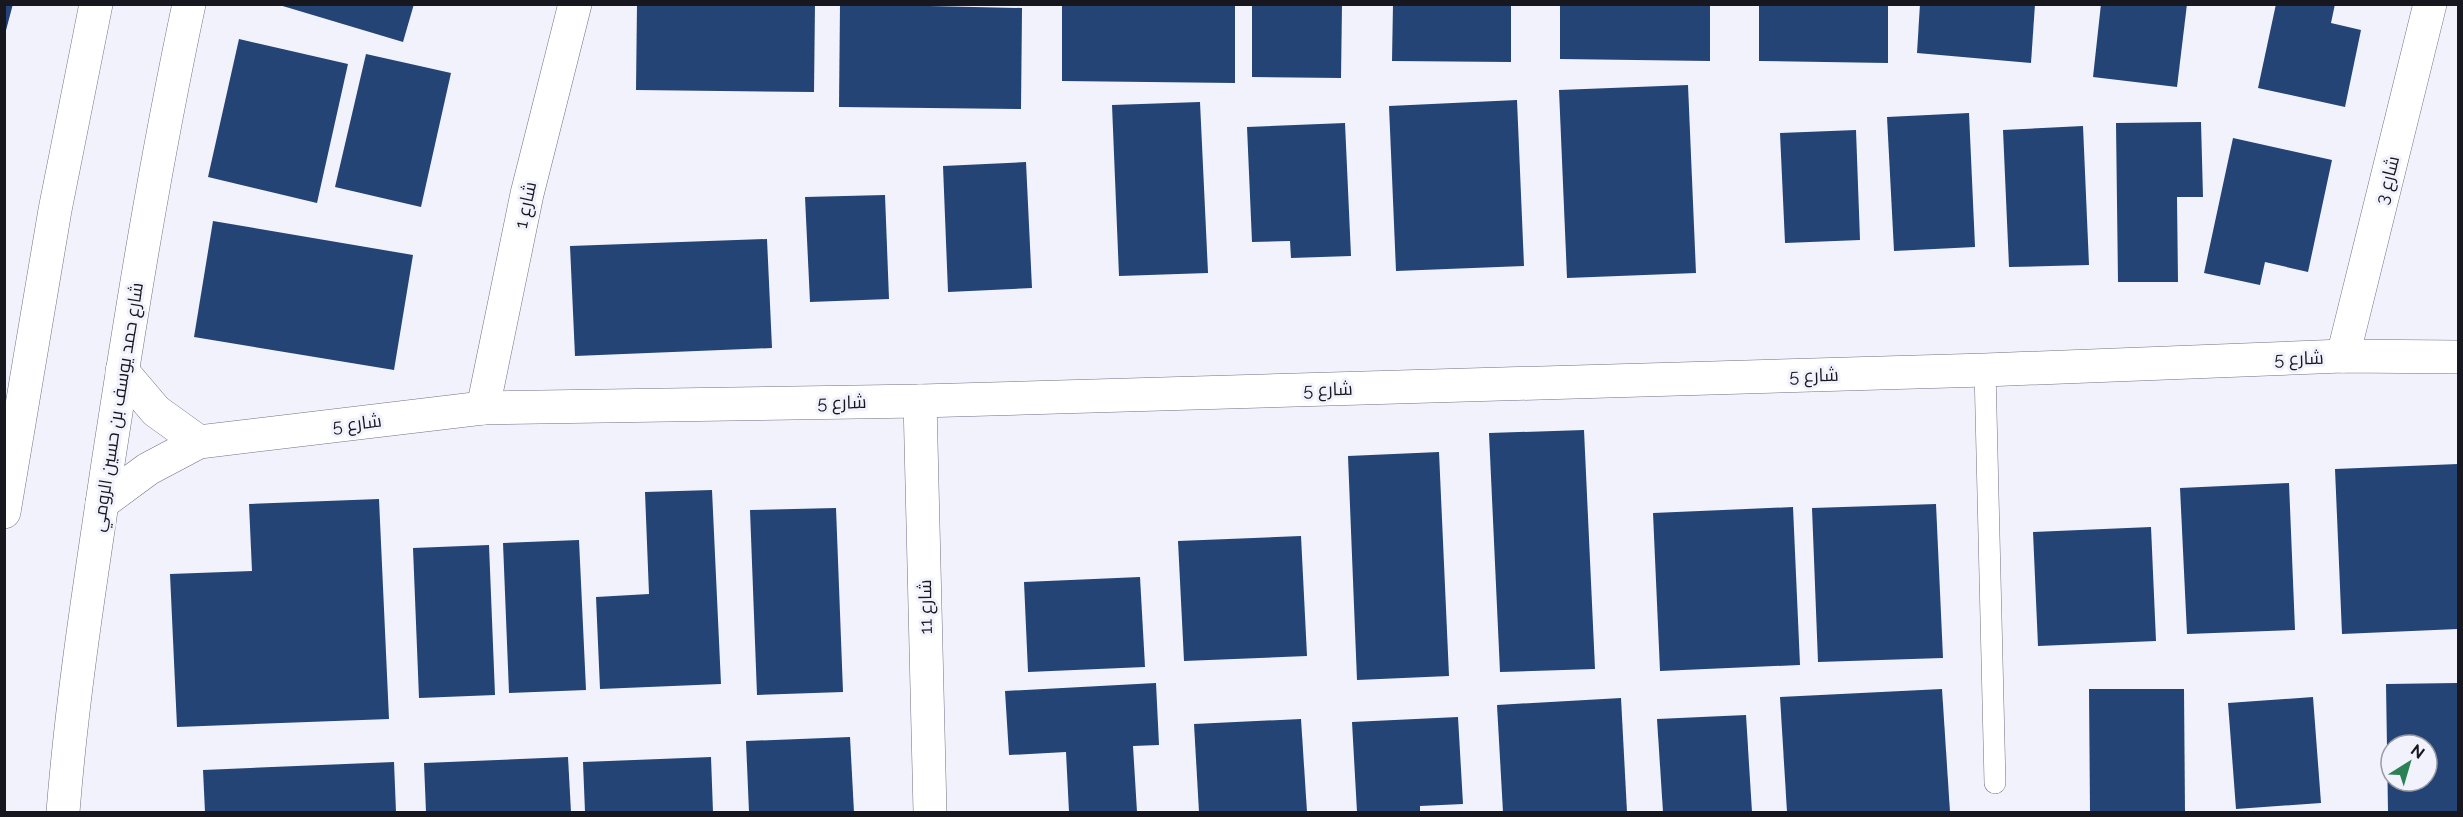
<svg xmlns="http://www.w3.org/2000/svg" width="2463" height="817" font-family="Raleway,Cairo,sans-serif">
  <rect width="100%" height="100%" fill="#f2f2fc"/>
  <g fill="#244476" fill-rule="evenodd">
    <path d="M 4,4 L 13,4 L 5,34 L 4,34 Z"/>
    <path d="M 276,4 L 414,4 L 403,42 Z"/>
    <path d="M 637,4 L 815,4 L 814,92 L 636,90 Z"/>
    <path d="M 840,4 L 1022,8 L 1021,109 L 839,107 Z"/>
    <path d="M 1062,4 L 1235,4 L 1235,83 L 1062,81 Z"/>
    <path d="M 1252,4 L 1342,4 L 1341,78 L 1252,77 Z"/>
    <path d="M 1393,4 L 1511,4 L 1511,62 L 1392,61 Z"/>
    <path d="M 1759,4 L 1888,4 L 1888,63 L 1759,61 Z"/>
    <path d="M 1920,4 L 2035,4 L 2031,63 L 1917,53 Z"/>
    <path d="M 2101,4 L 2187,4 L 2177,87 L 2093,77 Z"/>
    <path d="M 2276,4 L 2335,4 L 2331,23 L 2361,30 L 2345,107 L 2258,88 Z"/>
    <path d="M 1560,5 L 1710,5 L 1710,61 L 1560,59 Z"/>
    <path d="M 239,39 L 348,64 L 317,203 L 208,177 Z"/>
    <path d="M 366,54 L 451,73 L 421,207 L 335,187 Z"/>
    <path d="M 1688,85 L 1696,273 L 1567,278 L 1559,90 Z"/>
    <path d="M 1517,100 L 1524,266 L 1396,271 L 1389,106 Z"/>
    <path d="M 1200,102 L 1208,273 L 1119,276 L 1112,105 Z"/>
    <path d="M 1969,113 L 1975,247 L 1894,251 L 1887,117 Z"/>
    <path d="M 2201,122 L 2203,197 L 2177,197 L 2178,282 L 2118,282 L 2116,123 Z"/>
    <path d="M 1345,123 L 1351,256 L 1291,258 L 1290,241 L 1252,242 L 1247,127 Z"/>
    <path d="M 2083,126 L 2089,265 L 2009,267 L 2003,130 Z"/>
    <path d="M 1856,130 L 1860,240 L 1785,243 L 1780,133 Z"/>
    <path d="M 2233,138 L 2332,160 L 2308,272 L 2265,262 L 2260,285 L 2204,273 Z"/>
    <path d="M 1026,162 L 1032,288 L 948,292 L 943,166 Z"/>
    <path d="M 885,195 L 889,299 L 810,302 L 805,197 Z"/>
    <path d="M 213,221 L 413,255 L 394,370 L 194,337 Z"/>
    <path d="M 767,239 L 772,348 L 575,356 L 570,246 Z"/>
    <path d="M 1584,430 L 1595,669 L 1500,672 L 1489,433 Z"/>
    <path d="M 1439,452 L 1449,676 L 1357,680 L 1348,456 Z"/>
    <path d="M 2458,464 L 2458,629 L 2342,634 L 2335,469 Z"/>
    <path d="M 2289,483 L 2295,630 L 2187,634 L 2180,488 Z"/>
    <path d="M 712,490 L 721,684 L 600,689 L 596,597 L 649,594 L 645,492 Z"/>
    <path d="M 379,499 L 389,719 L 177,727 L 170,574 L 252,571 L 249,504 Z"/>
    <path d="M 1936,504 L 1943,658 L 1818,662 L 1812,508 Z"/>
    <path d="M 1793,507 L 1800,665 L 1660,671 L 1653,513 Z"/>
    <path d="M 836,508 L 843,692 L 757,695 L 750,510 Z"/>
    <path d="M 2151,527 L 2156,641 L 2038,646 L 2033,532 Z"/>
    <path d="M 1301,536 L 1307,656 L 1184,661 L 1178,541 Z"/>
    <path d="M 579,540 L 586,690 L 509,693 L 503,543 Z"/>
    <path d="M 489,545 L 495,695 L 419,698 L 413,548 Z"/>
    <path d="M 1140,577 L 1145,667 L 1028,672 L 1024,582 Z"/>
    <path d="M 1156,683 L 1159,745 L 1133,746 L 1137,812 L 1069,812 L 1066,752 L 1009,755 L 1005,691 Z"/>
    <path d="M 2457,683 L 2458,812 L 2388,812 L 2386,684 ZM 2391,745 L 2427,745 L 2427,781 L 2391,781 Z"/>
    <path d="M 1942,689 L 1950,812 L 1787,812 L 1780,697 Z"/>
    <path d="M 2089,689 L 2184,689 L 2185,812 L 2090,812 Z"/>
    <path d="M 2313,697 L 2321,803 L 2236,809 L 2228,703 Z"/>
    <path d="M 1621,698 L 1627,812 L 1503,812 L 1497,705 Z"/>
    <path d="M 1746,715 L 1752,812 L 1663,812 L 1657,719 Z"/>
    <path d="M 1458,717 L 1463,804 L 1420,806 L 1420,812 L 1357,812 L 1352,722 Z"/>
    <path d="M 1301,719 L 1307,812 L 1199,812 L 1194,724 Z"/>
    <path d="M 850,737 L 854,812 L 749,812 L 746,741 Z"/>
    <path d="M 568,757 L 571,812 L 426,812 L 424,763 Z"/>
    <path d="M 711,757 L 713,812 L 585,812 L 583,762 Z"/>
    <path d="M 394,762 L 396,812 L 205,812 L 203,770 Z"/>
  </g>
  <g fill="none" stroke-linecap="round" stroke-linejoin="round">
    <defs>
      <path id="lane" d="M 1985,370 L 1995,783"/>
      <g id="street">
        <path d="M 2343,356 L 2430,4"/>
        <path d="M 122,371 L 156,411 L 199,442"/>
        <path d="M 920,401 L 930,812"/>
        <path d="M 483,408 L 527,194 L 575,4"/>
        <path d="M 102,503 L 148,469 L 199,442 L 483,408 L 920,401 L 1985,370 L 2343,356 L 2458,357"/>
      </g>
      <g id="secondary">
        <path d="M 4,512 L 55,210 L 96,4"/>
        <path d="M 63,812 C 72,698 90,584 107,470 C 131,314 156,159 189,4"/>
      </g>
    </defs>
    <use href="#lane" stroke="#717187" stroke-width="22"/>
    <use href="#street" stroke="#717187" stroke-width="34"/>
    <use href="#secondary" stroke="#717187" stroke-width="34"/>
    <use href="#lane" stroke="#fff" stroke-width="21"/>
    <use href="#street" stroke="#fff" stroke-width="33"/>
    <use href="#secondary" stroke="#fff" stroke-width="33"/>
  </g>
  <g text-anchor="middle" dominant-baseline="central" stroke-width="6" stroke-linejoin="round" paint-order="stroke">
    <g font-size="18" fill="#171720" stroke="#f2f2fc">
      <text transform="translate(2387 180) rotate(-76)">شارع 3</text>
      <text transform="translate(525 205) rotate(-78)">شارع 1</text>
      <text transform="translate(2299 358) rotate(-2)">شارع 5</text>
      <text transform="translate(1814 375) rotate(-2)">شارع 5</text>
      <text transform="translate(1328 389) rotate(-2)">شارع 5</text>
      <text transform="translate(842 402) rotate(-1)">شارع 5</text>
      <text transform="translate(117 407) rotate(-81)">شارع حمد يوسف بن حسين الرومي</text>
      <text transform="translate(357 423) rotate(-7)">شارع 5</text>
      <text transform="translate(925 607) rotate(-91)">شارع 11</text>
    </g>
  </g>
  <rect width="2463" height="817" fill="none" stroke="#171720" stroke-width="12"/>
  <g transform="translate(2409 763) rotate(37)"><circle r="28" fill="#f2f2fc" stroke="#9a9aa4" stroke-width="1.5"/>
  <path d="M0-4.5L10 22L0 15L-10 22Z" fill="#2c8154"/>
  <text y="-9" font-size="16" font-weight="bold" text-anchor="middle" fill="#171720">N</text>
  </g>
</svg>
